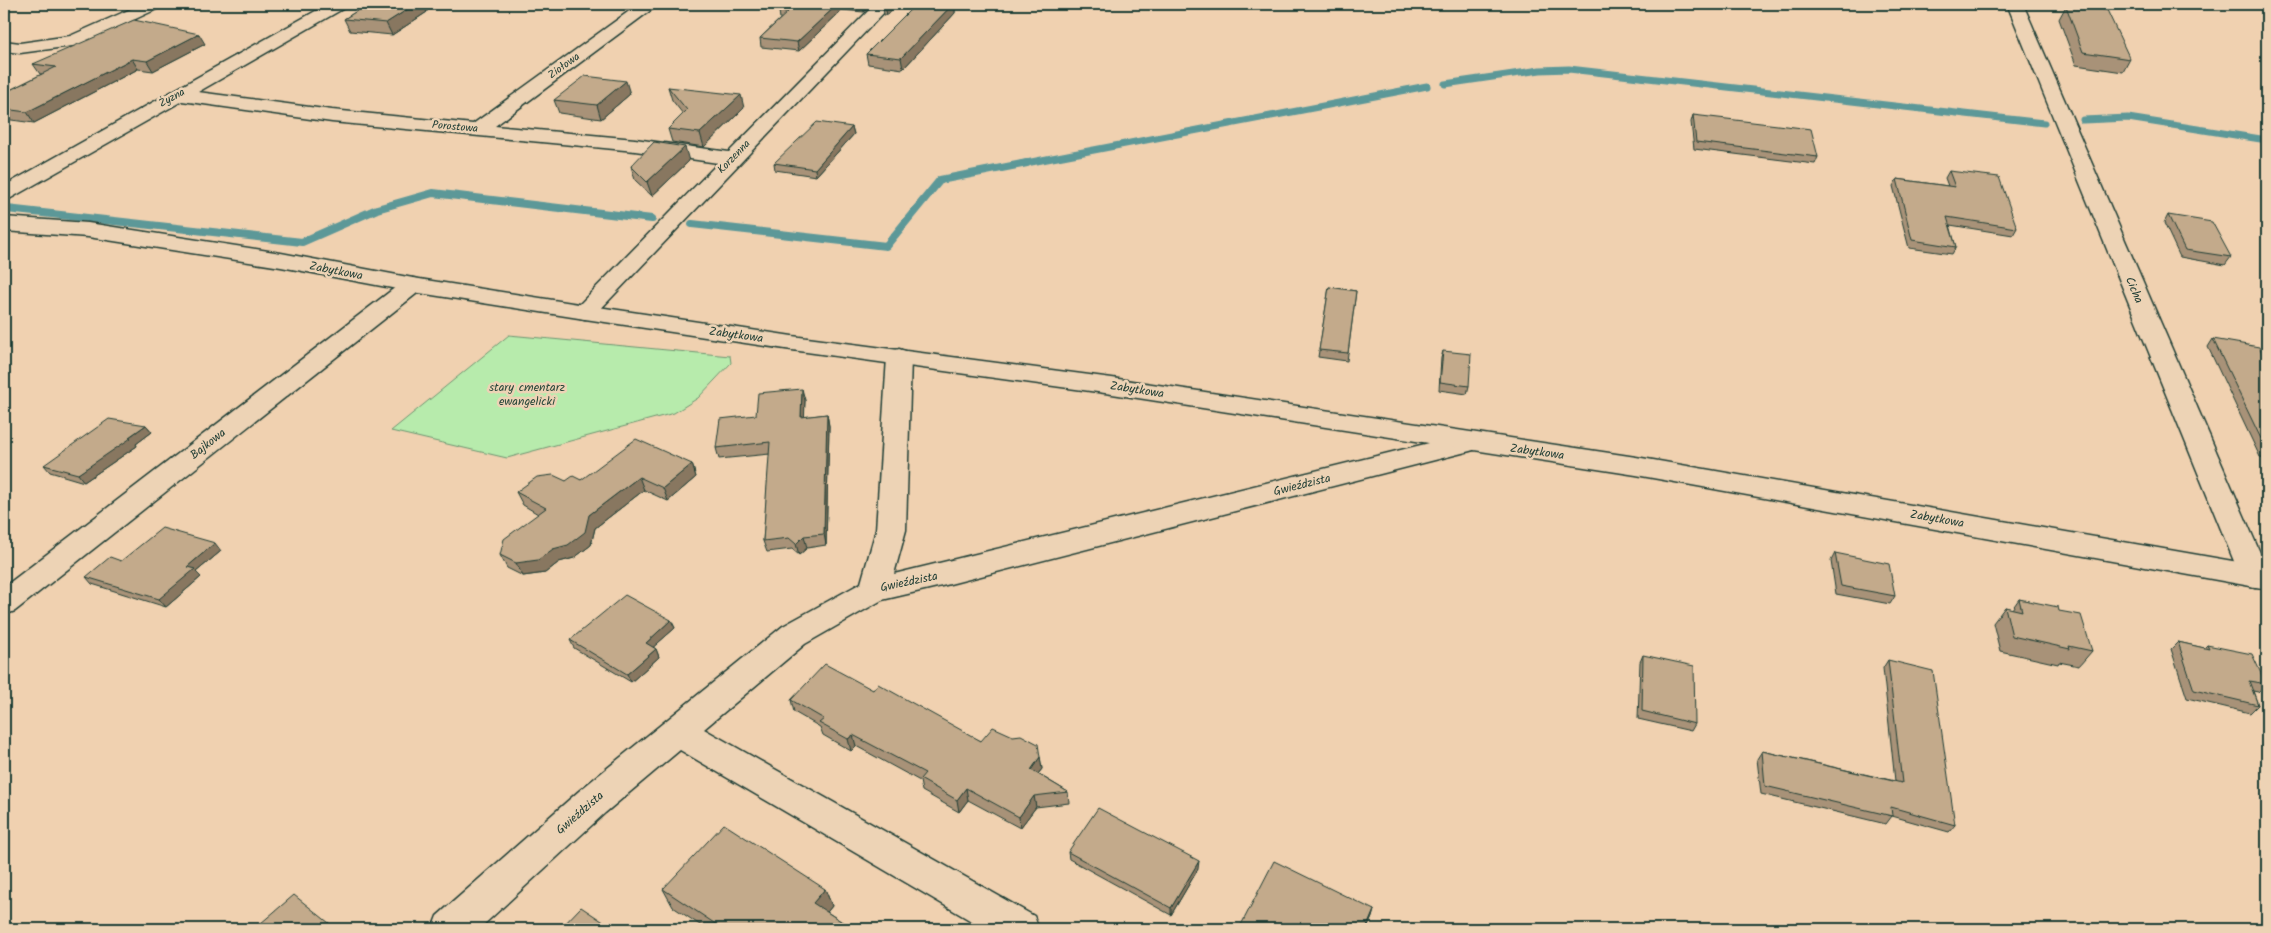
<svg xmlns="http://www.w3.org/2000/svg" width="2271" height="933" font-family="Kalam,sans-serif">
  <rect width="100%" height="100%" fill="#f0d1b0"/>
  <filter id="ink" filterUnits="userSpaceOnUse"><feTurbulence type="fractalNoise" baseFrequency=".02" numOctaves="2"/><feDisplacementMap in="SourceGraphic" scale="10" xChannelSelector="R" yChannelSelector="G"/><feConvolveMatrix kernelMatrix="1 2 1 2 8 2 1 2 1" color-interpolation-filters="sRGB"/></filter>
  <g filter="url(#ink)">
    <path fill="#b7ebac" stroke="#6b9470" d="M 509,335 L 730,356 L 731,363 L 698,398 L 674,413 L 507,458 L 391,431 Z"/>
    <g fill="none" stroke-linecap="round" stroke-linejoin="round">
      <g stroke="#5c9898" stroke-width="7">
        <path d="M 1445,84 L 1540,70 L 1569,69 L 2044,123"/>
        <path d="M 2083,120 L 2128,118 L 2267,140"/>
        <path d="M 1021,164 L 1427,86"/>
      </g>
      <g stroke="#5c9898" stroke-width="8">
        <path d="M 7,209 L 302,242 L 377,209 L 433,193 L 652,219"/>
        <path d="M 692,224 L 886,246 L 940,180 L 1027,163"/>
      </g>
      <defs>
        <g id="street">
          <path d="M 142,4 L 163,4 L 161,7 L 80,45 L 20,53 L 4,51 L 4,41 L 20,43 L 70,36 Z"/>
          <path d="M 328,4 L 348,4 L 346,7 L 198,92 L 332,110 L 473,124 L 639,4 L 657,4 L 655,7 L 495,126 L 635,139 L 729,152 L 875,4 L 892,4 L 593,317 L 585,319 L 577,317 L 573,312 L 577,307 L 718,163 L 635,151 L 332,122 L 182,101 L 11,198 L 4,200 L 4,186 Z"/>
          <path d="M 2007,4 L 2023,4 L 2267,569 L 2266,584 L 2255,587 L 2244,584 L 2240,576 Z"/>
          <path d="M 413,278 L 421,280 L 425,285 L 421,290 L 15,611 L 4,615 L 4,587 L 405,280 Z"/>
          <path d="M 899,349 L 908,352 L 911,357 L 906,530 L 894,574 L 1470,433 L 1480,436 L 1483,442 L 1480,448 L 1470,451 L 946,585 L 882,600 L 805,644 L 704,729 L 1034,916 L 1039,929 L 985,929 L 680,750 L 605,813 L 479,929 L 432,929 L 437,916 L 579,791 L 783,626 L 861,583 L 876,530 L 887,357 L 890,352 Z"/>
        </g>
        <path id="secondary" d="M 4,217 L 88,223 L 281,253 L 413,278 L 585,305 L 792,336 L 1112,378 L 1636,457 L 2267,567 L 2267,589 L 1636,475 L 1112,394 L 792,350 L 585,319 L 413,292 L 281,267 L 88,237 L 4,231 Z"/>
      </defs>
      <use href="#street" stroke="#1f3d34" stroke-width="3"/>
      <use href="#secondary" stroke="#1f3d34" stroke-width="3"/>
      <use href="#street" fill="#edd3b5" fill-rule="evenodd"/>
      <use href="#secondary" fill="#edd3b5" fill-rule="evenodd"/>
    </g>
    <g fill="#a89278" stroke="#1f3d34">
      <path d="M 368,4 L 424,4 L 427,12 L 392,35 L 350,31 L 344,19 Z"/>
      <path d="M 787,4 L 873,4 L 864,12 L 842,10 L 799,51 L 761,47 L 760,38 L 780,19 L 779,11 Z"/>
      <path d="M 885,4 L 887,15 L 884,15 L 883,6 Z"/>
      <path d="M 916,4 L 955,4 L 955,13 L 903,69 L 868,64 L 866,54 Z"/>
      <path d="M 2066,6 L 2130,59 L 2123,72 L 2076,65 L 2059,19 Z"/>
      <path d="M 205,44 L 153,71 L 138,69 L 34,123 L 4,119 L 4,93 L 42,74 L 40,74 L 33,64 Z"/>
      <path d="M 668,87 L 744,108 L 704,147 L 672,142 L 668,129 L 683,114 L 672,100 Z"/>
      <path d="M 630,94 L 601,119 L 559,113 L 554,100 Z"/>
      <path d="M 1693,115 L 1818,157 L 1815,164 L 1694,149 L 1691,122 Z"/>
      <path d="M 852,127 L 854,134 L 816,176 L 775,170 L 774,163 Z"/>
      <path d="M 689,161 L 652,196 L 635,180 L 631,166 Z"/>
      <path d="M 1949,171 L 2017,228 L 2013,235 L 1950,225 L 1956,247 L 1952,254 L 1909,248 L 1893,186 L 1897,179 L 1948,186 L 1945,178 Z"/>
      <path d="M 2168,215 L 2231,257 L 2225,265 L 2180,257 L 2164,223 Z"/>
      <path d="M 1329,287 L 1356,291 L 1347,361 L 1318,357 Z"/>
      <path d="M 2213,339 L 2267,362 L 2267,458 L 2260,457 L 2208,347 Z"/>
      <path d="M 1443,351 L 1469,386 L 1467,394 L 1439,390 L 1441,358 Z"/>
      <path d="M 805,400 L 804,417 L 827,414 L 829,426 L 826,545 L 807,548 L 799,555 L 792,549 L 767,552 L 763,541 L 770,454 L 719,459 L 716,448 L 756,415 Z"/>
      <path d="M 146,425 L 152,432 L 136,444 L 137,446 L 84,482 L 50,472 L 44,465 Z"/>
      <path d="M 692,464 L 696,477 L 668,501 L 644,490 L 595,528 L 591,545 L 574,558 L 559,562 L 545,573 L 523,576 L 507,568 L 500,555 L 538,514 L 523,505 L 516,492 L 566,481 L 581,480 Z"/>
      <path d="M 221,551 L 196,572 L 201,577 L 166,607 L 92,584 L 86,577 L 121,561 Z"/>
      <path d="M 1835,553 L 1895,596 L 1890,604 L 1836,594 L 1831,561 Z"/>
      <path d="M 2019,599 L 2059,611 L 2092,651 L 2079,666 L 2059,662 L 2058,664 L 2000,651 L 1993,623 L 2005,607 L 2012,609 Z"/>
      <path d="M 671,620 L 675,628 L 653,647 L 656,649 L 659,657 L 631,682 L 574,648 L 570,640 Z"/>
      <path d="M 2178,642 L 2204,648 L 2207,645 L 2266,684 L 2258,692 L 2253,691 L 2258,705 L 2250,713 L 2187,698 L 2171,649 Z"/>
      <path d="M 1643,655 L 1695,724 L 1691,731 L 1638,719 L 1640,662 Z"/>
      <path d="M 1888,660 L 1955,825 L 1949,832 L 1892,816 L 1886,824 L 1761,794 L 1757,759 L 1762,751 L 1895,781 L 1883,668 Z"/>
      <path d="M 873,690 L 981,741 L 1040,757 L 1042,769 L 1038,774 L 1068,792 L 1069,803 L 1036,807 L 1020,828 L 968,800 L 959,812 L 922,791 L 920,781 L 856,746 L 851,751 L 823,735 L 820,727 L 794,712 L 791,700 Z"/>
      <path d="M 1068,852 L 1198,869 L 1171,915 L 1069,859 Z"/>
      <path d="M 663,889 L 825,889 L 832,906 L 827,912 L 853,929 L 706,929 L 673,907 Z"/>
      <path d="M 1374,910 L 1372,917 L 1367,929 L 1240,929 L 1241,925 Z"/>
    </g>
    <g fill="#887761" stroke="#1f3d34">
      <path d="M 416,4 L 424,4 L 427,12 L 392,35 L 386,23 Z"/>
      <path d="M 838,4 L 841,4 L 842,10 L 799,51 L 797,42 Z"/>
      <path d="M 863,4 L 873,4 L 864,12 Z"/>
      <path d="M 888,4 L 897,4 L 887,15 L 885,6 Z"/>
      <path d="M 953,4 L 955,4 L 955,13 L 903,69 L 901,58 Z"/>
      <path d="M 199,34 L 205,44 L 153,71 L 147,61 Z"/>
      <path d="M 132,59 L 138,69 L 34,123 L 27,112 Z"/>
      <path d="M 626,81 L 630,94 L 601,119 L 597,105 Z"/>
      <path d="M 741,95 L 744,108 L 704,147 L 700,133 Z"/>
      <path d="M 852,127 L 854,134 L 816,176 L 815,169 Z"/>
      <path d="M 685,147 L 689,161 L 652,196 L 647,182 Z"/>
      <path d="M 802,389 L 805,400 L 804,428 L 801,417 Z"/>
      <path d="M 827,414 L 829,426 L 826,545 L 824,534 Z"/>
      <path d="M 146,425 L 152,432 L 136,444 L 137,446 L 84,482 L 78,474 Z"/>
      <path d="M 692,464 L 696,477 L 668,501 L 663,488 Z"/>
      <path d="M 639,477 L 644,490 L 595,528 L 591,545 L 574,558 L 559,562 L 545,573 L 523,576 L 516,563 L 589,515 Z"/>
      <path d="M 804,536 L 807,548 L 799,555 L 796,544 Z"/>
      <path d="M 215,543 L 221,551 L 196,572 L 201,577 L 166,607 L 159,599 L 187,567 Z"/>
      <path d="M 671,620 L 675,628 L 649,651 L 646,643 Z"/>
      <path d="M 656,649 L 659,657 L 631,682 L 627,674 Z"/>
      <path d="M 853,735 L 856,746 L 851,751 L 848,739 Z"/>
      <path d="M 1040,757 L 1042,769 L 1032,781 L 1031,770 Z"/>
      <path d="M 966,788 L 968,800 L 959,812 L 957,800 Z"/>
      <path d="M 1034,796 L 1036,807 L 1020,828 L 1019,817 Z"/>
      <path d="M 1199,861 L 1198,869 L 1171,915 L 1171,908 Z"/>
      <path d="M 825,889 L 832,906 L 820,921 L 813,903 Z"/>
      <path d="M 1374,910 L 1372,917 L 1367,929 L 1366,929 Z"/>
      <path d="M 329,923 L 335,929 L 322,929 Z"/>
    </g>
    <g fill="#c3aa8b" stroke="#1f3d34">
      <path d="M 368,4 L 416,4 L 386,23 L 344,19 Z"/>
      <path d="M 787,4 L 838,4 L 797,42 L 760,38 L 788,12 L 779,11 Z"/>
      <path d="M 916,4 L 953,4 L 901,58 L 866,54 Z"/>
      <path d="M 2066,6 L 2107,10 L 2130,59 L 2083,52 Z"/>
      <path d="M 134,20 L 199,34 L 147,61 L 132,59 L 27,112 L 4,109 L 4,93 L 56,67 L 33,64 Z"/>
      <path d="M 585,76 L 626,81 L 597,105 L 554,100 Z"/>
      <path d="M 668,87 L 741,95 L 700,133 L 668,129 L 687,110 Z"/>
      <path d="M 1693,115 L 1811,129 L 1818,157 L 1696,142 Z"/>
      <path d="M 817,122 L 852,127 L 815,169 L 774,163 Z"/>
      <path d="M 654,142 L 685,147 L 647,182 L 631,166 Z"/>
      <path d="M 1949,171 L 1999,177 L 2017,228 L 1947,217 L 1956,247 L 1912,240 L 1897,179 L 1955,187 Z"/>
      <path d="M 2168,215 L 2212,222 L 2231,257 L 2185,250 Z"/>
      <path d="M 1329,287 L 1356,291 L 1348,353 L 1319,350 Z"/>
      <path d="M 2213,339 L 2259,347 L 2267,362 L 2267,449 L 2266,449 Z"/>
      <path d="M 1443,351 L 1471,354 L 1469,386 L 1440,382 Z"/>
      <path d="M 802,389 L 801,417 L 827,414 L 824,534 L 804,536 L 796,544 L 789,538 L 763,541 L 770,442 L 716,448 L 720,419 L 756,415 L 758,393 Z"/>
      <path d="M 109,419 L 146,425 L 129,437 L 131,438 L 78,474 L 44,465 Z"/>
      <path d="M 636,439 L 692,464 L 663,488 L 639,477 L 589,515 L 585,532 L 568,545 L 553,549 L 538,560 L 516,563 L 500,555 L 504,539 L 546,508 L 516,492 L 537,477 L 553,475 L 566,481 L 573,476 L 581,480 Z"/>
      <path d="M 162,528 L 215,543 L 187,567 L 195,569 L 159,599 L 86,577 L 110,557 L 121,561 Z"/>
      <path d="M 1835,553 L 1889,564 L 1895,596 L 1841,586 Z"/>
      <path d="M 625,595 L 671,620 L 646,643 L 656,649 L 627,674 L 570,640 Z"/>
      <path d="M 2019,599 L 2058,607 L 2059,611 L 2081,615 L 2092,651 L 2069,646 L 2070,649 L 2012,636 L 2005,607 L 2022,611 Z"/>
      <path d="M 2178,642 L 2209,649 L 2207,645 L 2252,654 L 2266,684 L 2249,681 L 2258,705 L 2194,690 Z"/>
      <path d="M 1643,655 L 1694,666 L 1695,724 L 1642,711 Z"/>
      <path d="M 1888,660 L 1933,671 L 1955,825 L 1891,807 L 1892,816 L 1765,786 L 1762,751 L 1902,783 Z"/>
      <path d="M 825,664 L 873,690 L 878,684 L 981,741 L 993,727 L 1013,736 L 1021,735 L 1038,744 L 1040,757 L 1031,770 L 1068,792 L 1034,796 L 1019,817 L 966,788 L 957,800 L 920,779 L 925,773 L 853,735 L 848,739 L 819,723 L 824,719 L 791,700 Z"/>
      <path d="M 1098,808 L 1199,861 L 1171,908 L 1068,852 Z"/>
      <path d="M 724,824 L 825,889 L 813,903 L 853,929 L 723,929 L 663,889 Z"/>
      <path d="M 1274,861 L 1374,910 L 1366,929 L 1250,929 L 1241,925 Z"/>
      <path d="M 294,895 L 329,923 L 322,929 L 254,929 Z"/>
      <path d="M 581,907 L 614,929 L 560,929 Z"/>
    </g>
  </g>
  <g text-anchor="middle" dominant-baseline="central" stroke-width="5" stroke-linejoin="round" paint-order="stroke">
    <g font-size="11" fill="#1f3d34" stroke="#edd3b5">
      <text transform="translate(564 66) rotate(-36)">Ziołowa</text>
      <text transform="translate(172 98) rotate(-29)">Żyzna</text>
      <text transform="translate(455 127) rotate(5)">Porostowa</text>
      <text transform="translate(734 157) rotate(-46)">Korzenna</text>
    </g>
    <g font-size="12" fill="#1f3d34" stroke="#edd3b5">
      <text transform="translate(336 271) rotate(11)">Zabytkowa</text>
      <text transform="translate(2134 290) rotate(67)">Cicha</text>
      <text transform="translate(736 335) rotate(8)">Zabytkowa</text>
      <text transform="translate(1137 390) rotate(9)">Zabytkowa</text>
      <text transform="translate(208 444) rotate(-38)">Bajkowa</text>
      <text transform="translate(1537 452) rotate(8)">Zabytkowa</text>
      <text transform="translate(1302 485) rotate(-14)">Gwieździsta</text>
      <text transform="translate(1937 519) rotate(10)">Zabytkowa</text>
      <text transform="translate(909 582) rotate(-12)">Gwieździsta</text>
      <text transform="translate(580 813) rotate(-41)">Gwieździsta</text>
    </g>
    <g font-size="12" fill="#27463a" stroke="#edd3b5">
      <text x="527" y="387">stary cmentarz<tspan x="527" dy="14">ewangelicki</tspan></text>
    </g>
  </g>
  <rect width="2271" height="933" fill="none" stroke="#edd3b5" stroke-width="20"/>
  <rect x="10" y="10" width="2251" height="913" fill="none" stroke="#1f3d34" stroke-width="2" filter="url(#ink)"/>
</svg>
